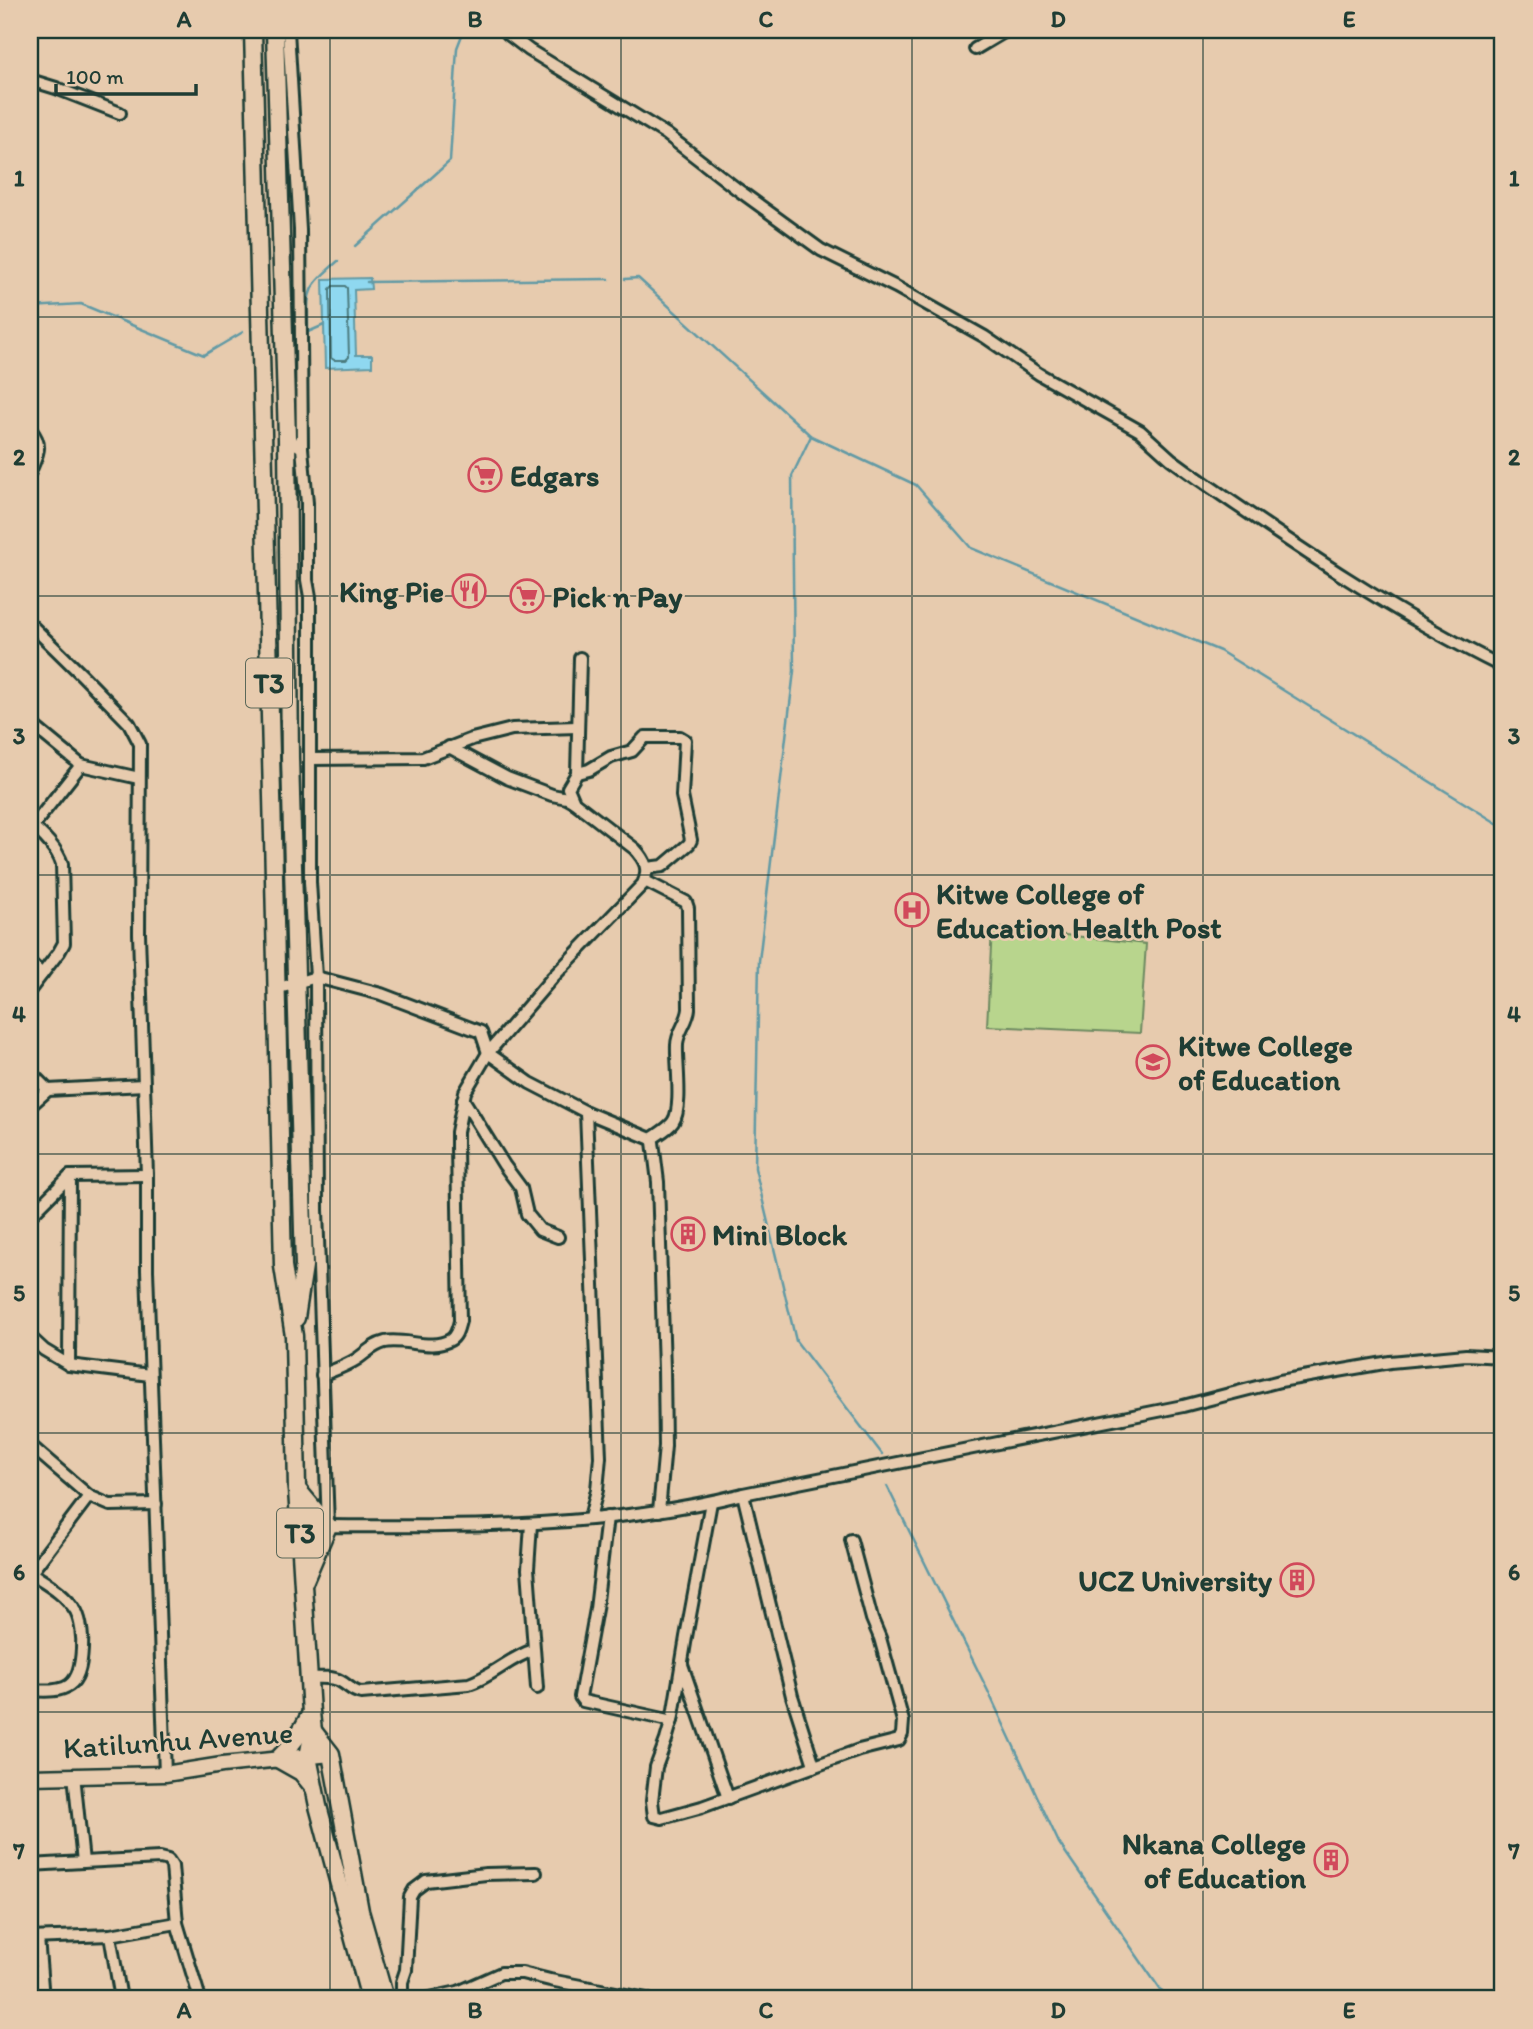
<svg xmlns="http://www.w3.org/2000/svg" width="1533" height="2029" font-family="Itim,sans-serif">
  <rect width="100%" height="100%" fill="#e7cbae"/>
  <filter id="ink" filterUnits="userSpaceOnUse"><feTurbulence type="fractalNoise" baseFrequency=".0143" numOctaves="2"/><feDisplacementMap in="SourceGraphic" scale="14" xChannelSelector="R" yChannelSelector="G"/><feConvolveMatrix kernelMatrix="1 2 1 2 8 2 1 2 1" color-interpolation-filters="sRGB"/></filter>
  <g filter="url(#ink)">
    <path fill="#b8d58d" stroke="#6c8960" stroke-width="2" d="M 992,927 L 1146,944 L 1140,1033 L 987,1026 Z"/>
    <path fill="#8fd8f0" stroke="#629aa5" stroke-width="2" d="M 370,278 L 371,289 L 354,290 L 356,355 L 372,355 L 372,366 L 325,368 L 323,279 Z"/>
    <g fill="none" stroke-linecap="round" stroke-linejoin="round">
      <path stroke="#4c7b7f" stroke-width="2" d="M 333,286 L 345,286 L 347,288 L 349,357 L 346,360 L 334,360 L 331,358 L 330,289 Z"/>
      <g stroke="#629aa5" stroke-width="2.5">
        <path d="M 355,246 L 450,161 L 457,48 L 464,30"/>
        <path d="M 625,279 L 638,278 L 811,436 L 916,485 L 971,548 L 1220,651 L 1503,827"/>
        <path d="M 367,282 L 609,279"/>
        <path d="M 30,307 L 81,304 L 204,355 L 243,332"/>
        <path d="M 324,325 L 308,332 C 308,289 305,290 338,261"/>
        <path d="M 811,436 L 792,476 L 794,671 L 759,961 L 755,1168 L 796,1341 L 882,1454"/>
        <path d="M 887,1486 L 988,1691 L 1059,1843 L 1162,1992 L 1165,1999"/>
      </g>
      <defs>
        <g id="minor">
          <path d="M 288,30 L 300,230 L 302,448"/>
          <path d="M 506,30 L 508,34 L 529,50 L 666,134 L 737,189 L 821,250 L 896,287 L 985,337 L 1039,374 L 1140,431 L 1171,459 L 1193,475 C 1293,544 1394,614 1503,667"/>
          <path d="M 975,49 L 1007,30"/>
          <path d="M 30,80 L 56,88 L 120,113"/>
          <path d="M 30,429 C 44,446 37,454 30,472"/>
          <path d="M 287,438 L 302,448 L 307,503 L 307,580 L 310,597 L 310,882 L 316,977 L 317,1210 L 328,1526"/>
          <path d="M 30,624 L 82,675 L 129,723 L 140,744 L 139,934 L 147,1175 L 147,1270 L 165,1774"/>
          <path d="M 30,723 L 81,765 L 139,778"/>
          <path d="M 449,747 L 507,778 L 552,795 L 567,798 L 574,802"/>
          <path d="M 311,759 L 423,758 L 472,739 L 512,729 L 577,727"/>
          <path d="M 577,773 L 589,770 L 611,757 L 632,751 L 645,737 L 680,737 L 685,740 L 682,796 L 691,840 L 689,844 L 663,866 L 647,868"/>
          <path d="M 30,824 C 43,835 57,848 62,864 L 64,943 L 59,952 L 30,990"/>
          <path d="M 33,826 L 81,765"/>
          <path d="M 645,881 L 686,902 L 688,908 L 689,1009 C 688,1022 677,1032 677,1045 C 676,1063 683,1108 673,1122 C 668,1129 658,1134 651,1139"/>
          <path d="M 30,963 L 42,974"/>
          <path d="M 276,989 L 316,977 L 381,994 L 481,1032 L 488,1053 L 530,1083 L 586,1112 L 651,1139 L 653,1142 L 658,1182 L 664,1369 L 665,1446 L 659,1511"/>
          <path d="M 30,1072 L 48,1090"/>
          <path d="M 463,1099 L 504,1165 L 521,1188 L 527,1214 L 540,1230 L 558,1237"/>
          <path d="M 30,1106 L 48,1090 L 144,1085"/>
          <path d="M 586,1112 L 600,1457 L 597,1490 L 590,1518"/>
          <path d="M 30,1216 L 70,1176 L 147,1175"/>
          <path d="M 30,1337 L 44,1350 L 69,1365 L 150,1375"/>
          <path d="M 69,1365 L 70,1176"/>
          <path d="M 322,1375 C 334,1370 346,1366 357,1359 C 367,1352 373,1345 385,1342 C 405,1338 431,1351 450,1340 C 457,1336 458,1328 460,1321 L 457,1147 L 457,1132 L 465,1092 L 488,1053 L 553,977 L 643,884 C 650,869 645,860 635,849 L 574,802 L 568,788 L 577,773 L 580,658"/>
          <path d="M 30,1445 L 89,1496 L 110,1505 L 156,1504"/>
          <path d="M 743,1494 L 792,1696 L 814,1765 L 813,1767"/>
          <path d="M 711,1502 L 686,1637 L 673,1716 L 666,1740 L 656,1767 L 652,1801 L 654,1816 L 662,1818 L 702,1807 L 859,1750 L 899,1740 L 902,1734 L 903,1721 L 880,1638 L 872,1619 L 851,1540"/>
          <path d="M 607,1517 L 596,1609 L 580,1697 L 583,1701 L 672,1721"/>
          <path d="M 531,1524 L 528,1569 L 537,1688"/>
          <path d="M 300,1529 L 328,1526 C 466,1527 608,1528 743,1494 L 1183,1406 L 1280,1381 L 1390,1362 L 1466,1355 L 1503,1357"/>
          <path d="M 30,1574 L 89,1496"/>
          <path d="M 682,1665 L 728,1798"/>
          <path d="M 309,1678 C 318,1678 331,1676 340,1681 C 348,1685 351,1691 361,1693 L 469,1684 C 493,1676 510,1657 534,1650"/>
          <path d="M 30,1690 C 67,1693 80,1688 82,1649 C 83,1638 81,1621 76,1611 C 65,1593 48,1584 31,1573"/>
          <path d="M 83,1862 L 160,1858 L 168,1860 L 172,1866 L 177,1923 L 200,1999"/>
          <path d="M 30,1865 L 83,1862 L 74,1775"/>
          <path d="M 110,1935 L 121,1999"/>
          <path d="M 30,1938 L 110,1935 L 177,1923"/>
          <path d="M 38,1938 L 43,1999"/>
          <path d="M 402,1999 L 402,1982 L 406,1970 L 410,1897 L 414,1890 L 426,1881 L 486,1874 L 536,1873"/>
          <path d="M 425,1999 L 458,1992 L 501,1973 L 522,1973 L 550,1980 L 647,1999"/>
        </g>
        <path id="major" d="M 30,1777 L 165,1774 L 222,1765 L 331,1754"/>
        <g id="highway">
          <path d="M 253,30 C 265,442 273,854 283,1266 L 294,1336 L 297,1489 L 311,1713 L 313,1731 L 308,1757 L 318,1806 L 370,1999"/>
          <path d="M 275,30 L 287,438 L 290,758 L 304,1266 L 296,1318"/>
          <path d="M 297,1489 L 328,1526 L 305,1580"/>
          <path d="M 311,1713 C 302,1731 293,1745 278,1759 L 301,1772 L 314,1788"/>
          <path d="M 313,1731 L 331,1754 L 360,1911 L 385,1999"/>
        </g>
      </defs>
      <use href="#minor" stroke="#1f3d34" stroke-width="16"/>
      <use href="#major" stroke="#1f3d34" stroke-width="19"/>
      <use href="#highway" stroke="#1f3d34" stroke-width="21"/>
      <use href="#minor" stroke="#e7cbae" stroke-width="10"/>
      <use href="#major" stroke="#e7cbae" stroke-width="14"/>
      <use href="#highway" stroke="#e7cbae" stroke-width="16"/>
    </g>
  </g>
  <path fill="none" stroke="#1f3d34" stroke-width="2" stroke-opacity="0.55" d="M 330,30 L 330,1999M 621,30 L 621,1999M 912,30 L 912,1999M 1203,30 L 1203,1999M 30,317 L 1503,317M 30,596 L 1503,596M 30,875 L 1503,875M 30,1154 L 1503,1154M 30,1433 L 1503,1433M 30,1712 L 1503,1712"/>
  <defs>
    <symbol id="supermarket-ring" viewBox="-11 -11 22 22"><circle r="9.5" fill="#e7cbae" stroke="#d1495b" stroke-width="1.5"/><path d="M-6-5.5h2.5l.6 2H6L4.5 2H-2.5L-4.4-4H-6ZM-1.5 3.2a1.3 1.3 0 1 0 .1 0ZM3 3.2a1.3 1.3 0 1 0 .1 0Z" fill="#d1495b"/></symbol>
    <symbol id="restaurant-ring" viewBox="-11 -11 22 22"><circle r="9.5" fill="#e7cbae" stroke="#d1495b" stroke-width="1.5"/><path d="M-5-6h1v4h1v-4h1v4h1v-4h1v5L-1.5 .5V6h-2V.5L-5-1ZM5-6V6H3V1.5H1.5Q1.5-4 5-6Z" fill="#d1495b"/></symbol>
    <symbol id="hospital-ring" viewBox="-11 -11 22 22"><circle r="9.5" fill="#e7cbae" stroke="#d1495b" stroke-width="1.5"/><path d="M-5-5h3v3.5h4V-5h3V5h-3V1.5h-4V5h-3Z" fill="#d1495b"/></symbol>
    <symbol id="university-ring" viewBox="-11 -11 22 22"><circle r="9.5" fill="#e7cbae" stroke="#d1495b" stroke-width="1.5"/><path d="M0-5L7-2L0 1L-7-2ZM-4 1L0 2.5L4 1V4Q0 6-4 4Z" fill="#d1495b"/></symbol>
    <symbol id="building-ring" viewBox="-11 -11 22 22"><circle r="9.5" fill="#e7cbae" stroke="#d1495b" stroke-width="1.5"/><path d="M-4-6H4V6H1V3H-1V6H-4ZM-2.5-4.3h1.7v1.8h-1.7ZM.8-4.3h1.7v1.8H.8ZM-2.5-1h1.7V.8h-1.7ZM.8-1h1.7V.8H.8Z" fill="#d1495b"/></symbol>
  </defs>
  <g fill-rule="evenodd">
    <use href="#supermarket-ring" x="466" y="456" width="38" height="38"/>
    <use href="#restaurant-ring" x="450" y="572" width="38" height="38"/>
    <use href="#supermarket-ring" x="508" y="577" width="38" height="38"/>
    <use href="#hospital-ring" x="893" y="891" width="38" height="38"/>
    <use href="#university-ring" x="1134" y="1043" width="38" height="38"/>
    <use href="#building-ring" x="669" y="1215" width="38" height="38"/>
    <use href="#building-ring" x="1278" y="1561" width="38" height="38"/>
    <use href="#building-ring" x="1312" y="1841" width="38" height="38"/>
  </g>
  <g text-anchor="middle" dominant-baseline="central" stroke-width="5" stroke-linejoin="round" paint-order="stroke">
    <g fill="#e7cbae" stroke="#5b6859" stroke-width="2">
      <rect x="246" y="658.5" width="46" height="49" rx="5"/>
      <rect x="277" y="1508.5" width="46" height="49" rx="5"/>
    </g>
    <g font-size="28" font-weight="bold" fill="#1f3d34">
      <text x="269" y="683">T3</text>
      <text x="300" y="1533">T3</text>
    </g>
    <g font-size="30" font-weight="bold" fill="#1f3d34" stroke="#e7cbae" text-anchor="start">
      <text x="510" y="475">Edgars</text>
      <text x="444" y="591" text-anchor="end">King Pie</text>
      <text x="552" y="596">Pick n Pay</text>
      <text x="936" y="893">Kitwe College of<tspan x="936" dy="34">Education Health Post</tspan></text>
      <text x="1178" y="1045">Kitwe College<tspan x="1178" dy="34">of Education</tspan></text>
      <text x="712" y="1234">Mini Block</text>
      <text x="1272" y="1580" text-anchor="end">UCZ University</text>
      <text x="1306" y="1843" text-anchor="end">Nkana College<tspan x="1306" dy="34">of Education</tspan></text>
    </g>
    <g font-size="30" fill="#1f3d34" stroke="#e7cbae">
      <text transform="translate(178 1740) rotate(-4)">Katilunhu Avenue</text>
    </g>
  </g>
  <rect width="1533" height="2029" fill="none" stroke="#e7cbae" stroke-width="77"/>
  <path d="M56 84v10h140v-10" fill="none" stroke="#1f3d34" stroke-width="3.5"/>
  <text x="66" y="84" font-size="21" fill="#1f3d34" stroke="#e7cbae" stroke-width="5" paint-order="stroke">100 m</text>
  <rect x="38" y="38" width="1456" height="1952" fill="none" stroke="#1f3d34" stroke-width="2.5"/>
  <g font-size="23" text-anchor="middle" font-weight="bold" fill="#1f3d34">
    <text x="184" y="27">A</text>
    <text x="475" y="27">B</text>
    <text x="766" y="27">C</text>
    <text x="1058" y="27">D</text>
    <text x="1349" y="27">E</text>
    <text x="19" y="186">1</text>
    <text x="1514" y="186">1</text>
    <text x="19" y="465">2</text>
    <text x="1514" y="465">2</text>
    <text x="19" y="744">3</text>
    <text x="1514" y="744">3</text>
    <text x="19" y="1022">4</text>
    <text x="1514" y="1022">4</text>
    <text x="19" y="1301">5</text>
    <text x="1514" y="1301">5</text>
    <text x="19" y="1580">6</text>
    <text x="1514" y="1580">6</text>
    <text x="19" y="1859">7</text>
    <text x="1514" y="1859">7</text>
    <text x="184" y="2018">A</text>
    <text x="475" y="2018">B</text>
    <text x="766" y="2018">C</text>
    <text x="1058" y="2018">D</text>
    <text x="1349" y="2018">E</text>
  </g>
</svg>
